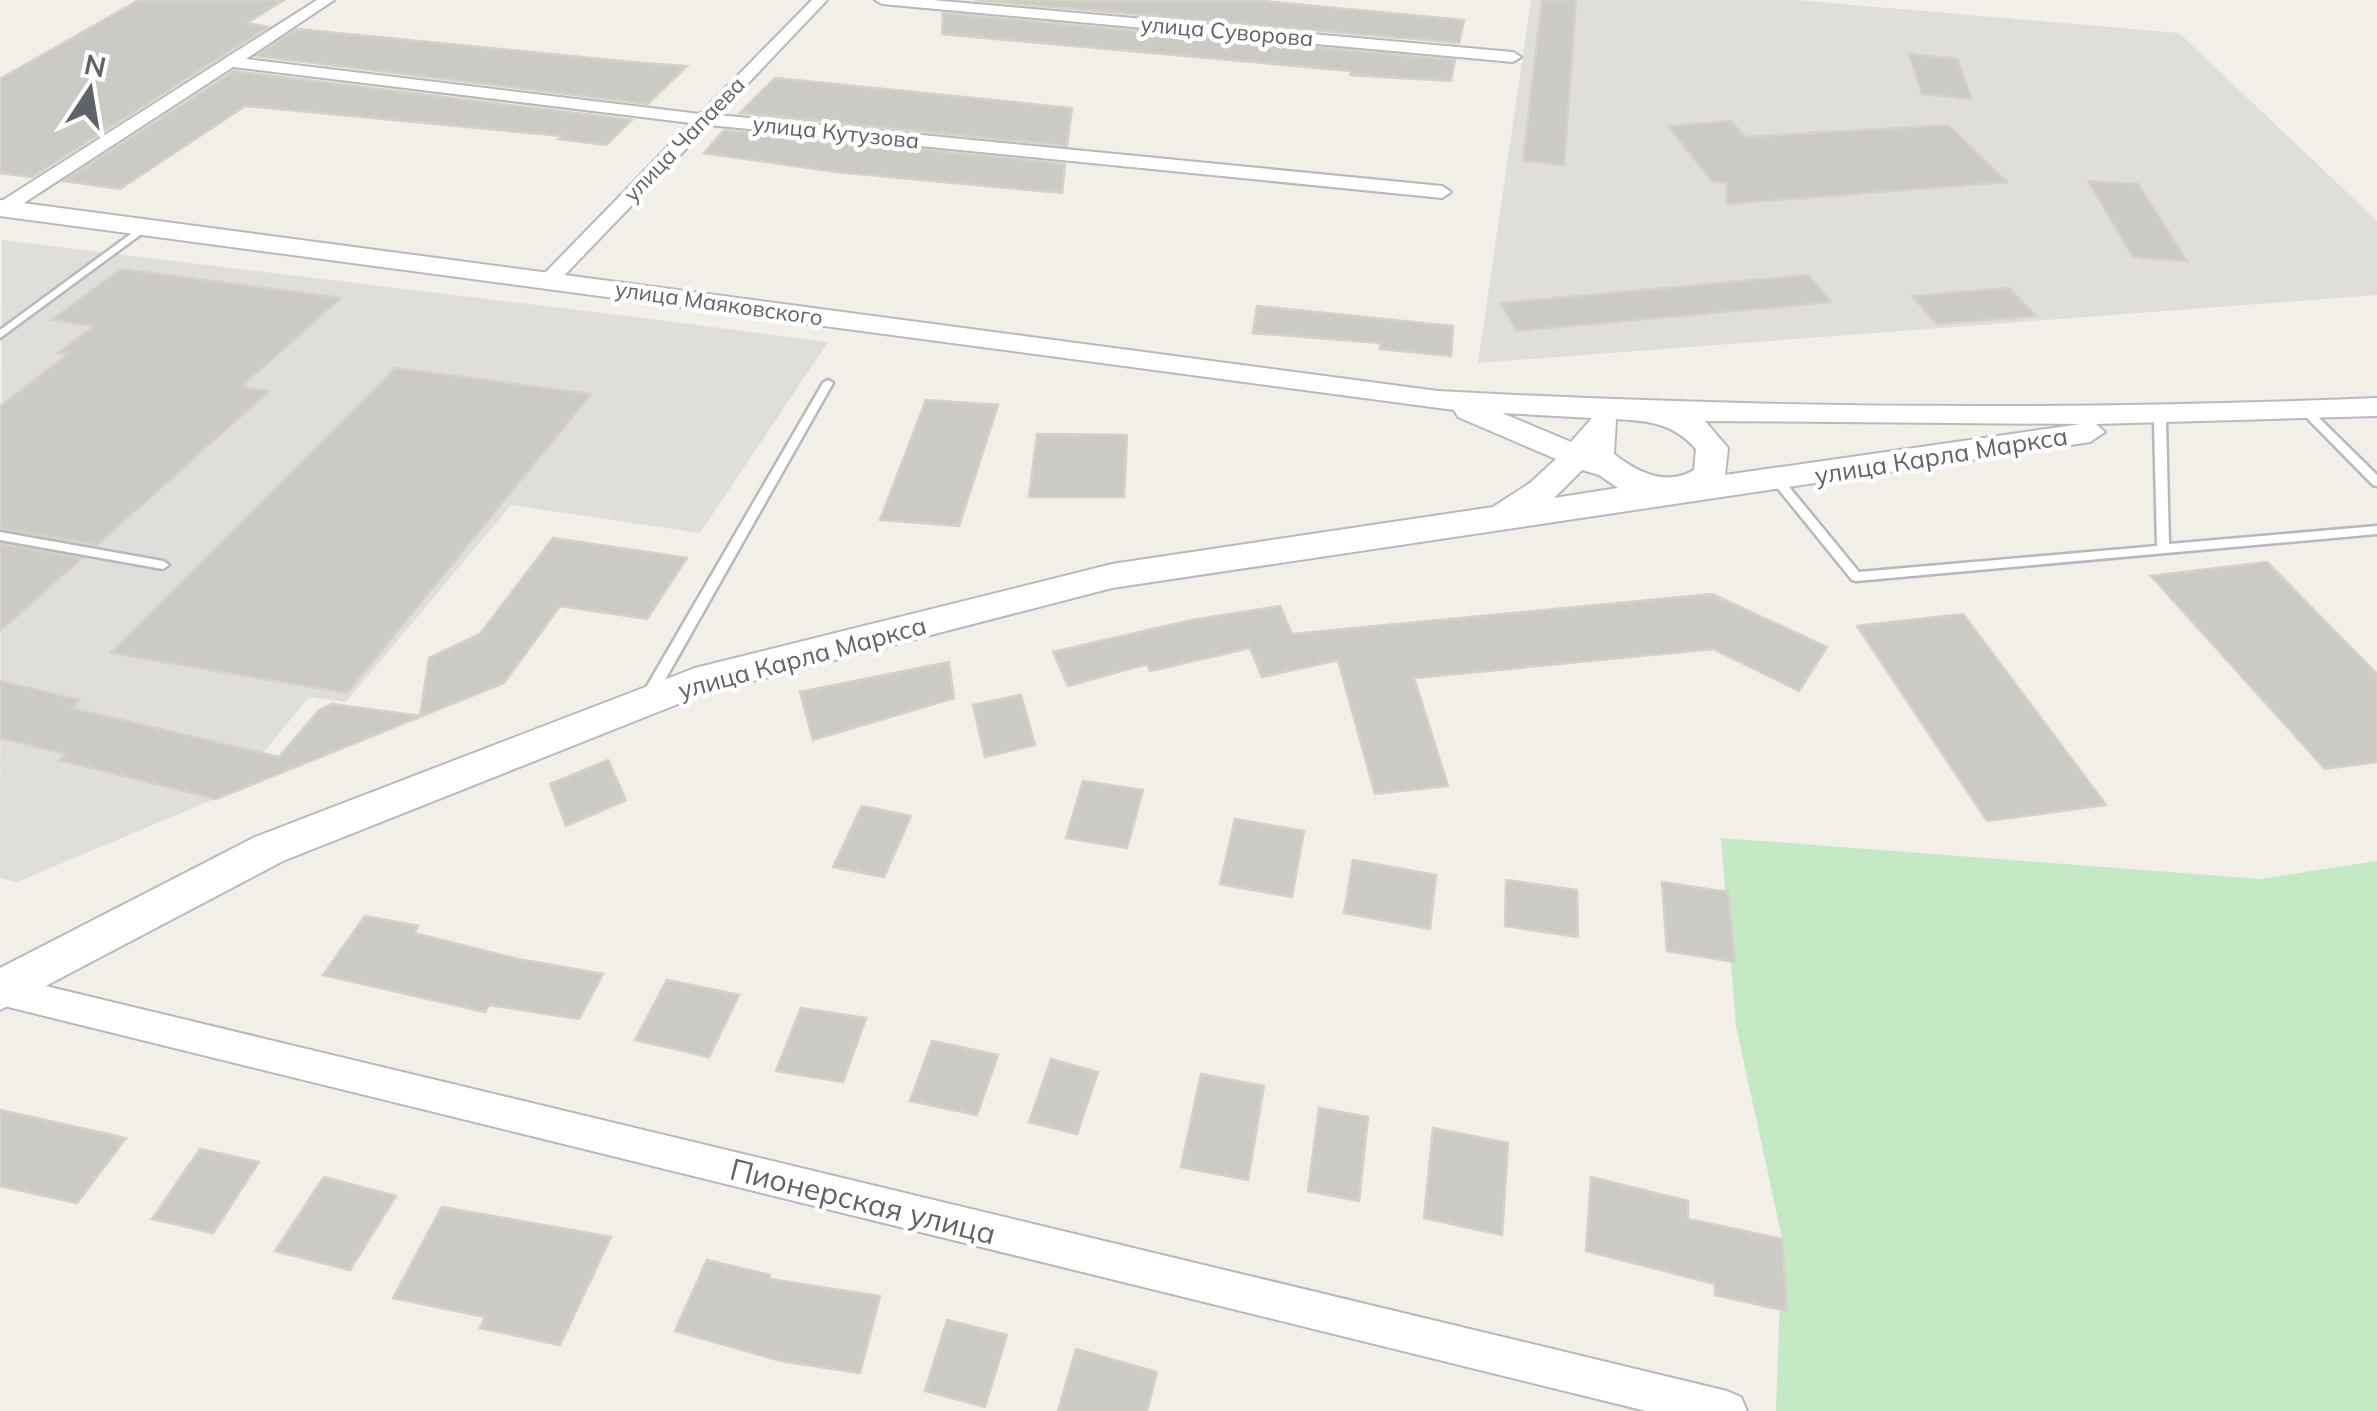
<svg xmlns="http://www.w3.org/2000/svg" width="2377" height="1411" font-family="Mulish,sans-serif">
  <rect width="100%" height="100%" fill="#f1efe8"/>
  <g fill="#e0deda">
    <path d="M 1531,0 L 1795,0 L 2179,33 L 2377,221 L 2377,295 L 1478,363 Z"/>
    <path d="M 2,240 L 643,318 L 828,342 L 700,533 L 511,505 L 346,702 L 309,697 L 231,792 L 17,882 L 0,878 Z"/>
  </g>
  <path fill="#c5e8c5" d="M 1721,838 L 2261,879 L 2377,861 L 2377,1411 L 1776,1411 L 1782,1238 L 1736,1026 Z"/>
  <g fill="#cccac5" stroke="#d6d1c6" stroke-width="2.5">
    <path d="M 139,0 L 284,0 L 247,23 L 268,27 L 32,177 L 0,173 L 0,79 Z"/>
    <path d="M 974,0 L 1262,1 L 1464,20 L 1459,43 Z"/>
    <path d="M 1542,0 L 1576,0 L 1564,165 L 1523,161 Z"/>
    <path d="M 943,13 L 1455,60 L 1451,81 L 1350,75 L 1351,71 L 942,34 Z"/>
    <path d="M 297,29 L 642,63 L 687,66 L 648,104 L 256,56 Z"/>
    <path d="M 1909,54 L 1957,59 L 1972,99 L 1922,94 Z"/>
    <path d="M 234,71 L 632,120 L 606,145 L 559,139 L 562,136 L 245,106 L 120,189 L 64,181 Z"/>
    <path d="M 775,78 L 1072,108 L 1067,146 L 740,113 Z"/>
    <path d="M 1731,121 L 1745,137 L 1948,125 L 2007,182 L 1727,204 L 1727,183 L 1712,181 L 1668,126 Z"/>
    <path d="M 724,130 L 1065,164 L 1062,193 L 837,172 L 704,153 Z"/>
    <path d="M 2088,181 L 2138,184 L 2187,261 L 2133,257 Z"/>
    <path d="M 121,269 L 341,298 L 241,387 L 269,391 L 97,545 L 0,528 L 0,406 L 68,354 L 58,353 L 94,326 L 52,320 Z"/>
    <path d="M 1808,275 L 1831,302 L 1516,331 L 1501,303 Z"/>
    <path d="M 2009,288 L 2036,316 L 1937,324 L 1912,296 Z"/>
    <path d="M 1257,306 L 1453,326 L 1451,356 L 1380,349 L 1381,343 L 1253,333 Z"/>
    <path d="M 395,368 L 591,394 L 347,693 L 111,653 Z"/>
    <path d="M 926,400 L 998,405 L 959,526 L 880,520 Z"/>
    <path d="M 1037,434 L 1127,435 L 1124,497 L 1029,497 Z"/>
    <path d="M 553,538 L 687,558 L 647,619 L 560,606 L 504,683 L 216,799 L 59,760 L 66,754 L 0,738 L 0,681 L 80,700 L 71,708 L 279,757 L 319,710 L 332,704 L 420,716 L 429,658 L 480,634 Z"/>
    <path d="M 0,544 L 82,558 L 0,631 Z"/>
    <path d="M 2267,562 L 2377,674 L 2377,762 L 2325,769 L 2151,576 Z"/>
    <path d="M 1712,594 L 1827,647 L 1799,691 L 1713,649 L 1414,678 L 1448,786 L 1375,794 L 1338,660 L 1262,677 L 1250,648 L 1150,671 L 1147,664 L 1068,686 L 1053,652 L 1192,620 L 1280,606 L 1292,634 Z"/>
    <path d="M 1963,614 L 2106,805 L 1987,821 L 1857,626 Z"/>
    <path d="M 949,662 L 954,698 L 813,740 L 800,692 Z"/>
    <path d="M 1021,695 L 1035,745 L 985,757 L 973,705 Z"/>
    <path d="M 608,760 L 626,800 L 566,826 L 550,784 Z"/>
    <path d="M 1083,781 L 1143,790 L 1127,848 L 1066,838 Z"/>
    <path d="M 862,806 L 911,816 L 884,877 L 833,867 Z"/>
    <path d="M 1235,819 L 1304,831 L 1292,897 L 1220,884 Z"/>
    <path d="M 1353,860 L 1436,875 L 1430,929 L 1344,913 Z"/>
    <path d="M 1506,880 L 1577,890 L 1578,937 L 1505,926 Z"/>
    <path d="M 1662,882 L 1728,892 L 1735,962 L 1667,951 Z"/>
    <path d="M 365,916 L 418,926 L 414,933 L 518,959 L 603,974 L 579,1019 L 489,1005 L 485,1012 L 323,975 Z"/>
    <path d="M 667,980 L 739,995 L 709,1057 L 635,1040 Z"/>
    <path d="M 801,1008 L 866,1018 L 843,1082 L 776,1071 Z"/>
    <path d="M 932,1041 L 998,1055 L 977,1115 L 910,1101 Z"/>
    <path d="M 1051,1059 L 1098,1072 L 1077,1134 L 1029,1122 Z"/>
    <path d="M 1201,1074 L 1264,1086 L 1248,1180 L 1181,1167 Z"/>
    <path d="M 1319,1108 L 1368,1117 L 1359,1201 L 1308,1191 Z"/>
    <path d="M 0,1110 L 126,1138 L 77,1203 L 0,1186 Z"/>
    <path d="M 1433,1128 L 1508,1143 L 1502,1235 L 1424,1218 Z"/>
    <path d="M 200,1149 L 259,1162 L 213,1233 L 152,1219 Z"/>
    <path d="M 324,1177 L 396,1196 L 350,1270 L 275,1251 Z"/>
    <path d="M 1591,1177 L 1688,1201 L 1688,1219 L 1782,1239 L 1787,1311 L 1715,1295 L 1715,1284 L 1586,1251 Z"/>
    <path d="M 442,1207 L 611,1237 L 560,1345 L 480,1328 L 485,1317 L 393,1298 Z"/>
    <path d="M 707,1260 L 770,1275 L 769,1279 L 880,1296 L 860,1373 L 781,1361 L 675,1331 Z"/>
    <path d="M 947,1320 L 1007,1335 L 985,1407 L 925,1391 Z"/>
    <path d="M 1076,1349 L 1157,1372 L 1147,1411 L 1058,1411 Z"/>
  </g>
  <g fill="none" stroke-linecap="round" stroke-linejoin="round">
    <defs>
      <g id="lane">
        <path d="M 143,225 L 151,227 L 0,338 L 0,330 Z"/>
        <path d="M 828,380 L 833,383 L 653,701 L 643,701 L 641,697 L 643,693 L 823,383 Z"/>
        <path d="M 2305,407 L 2309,408 L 2377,475 L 2377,486 L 2373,485 L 2301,412 L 2301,408 Z"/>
        <path d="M 2160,417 L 2166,421 L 2169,544 L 2377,526 L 2377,534 L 1856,581 L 1852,580 L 1771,480 L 1777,476 L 1781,477 L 1859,572 L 2157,546 L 2154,421 Z"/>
        <path d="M 0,532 L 163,561 L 169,565 L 163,569 L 0,540 Z"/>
      </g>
      <g id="street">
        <path d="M 317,0 L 334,0 L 246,59 L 700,114 L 812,0 L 827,0 L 718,115 L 1442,186 L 1451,192 L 1442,198 L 709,125 L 556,284 L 549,286 L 539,280 L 542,276 L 691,123 L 233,67 L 10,212 L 0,213 L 0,202 Z"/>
        <path d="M 875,0 L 932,0 L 1513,52 L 1521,57 L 1513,62 L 882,4 Z"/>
        <path d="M 0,975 L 1727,1391 L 1741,1397 L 1747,1411 L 1646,1411 L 0,1005 Z"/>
      </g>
      <path id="secondary" d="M 0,200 L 1438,391 C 1750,408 2064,411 2377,398 L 2377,416 L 2096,424 L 2105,432 L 2090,442 L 1112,588 L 703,694 L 283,861 L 0,1010 L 0,968 L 255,837 L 695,668 L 1112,564 L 1493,507 L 1530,483 L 1556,459 L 1458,417 L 1454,410 L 0,216 ZM 1502,413 L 1592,418 L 1571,442 ZM 1616,419 C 1650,421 1673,423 1696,449 L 1694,470 C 1666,487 1637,472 1614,454 ZM 1705,421 L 2081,424 L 1725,475 L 1728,448 ZM 1582,470 L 1599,475 L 1618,488 L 1554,498 Z"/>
    </defs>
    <use href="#lane" stroke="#b5b8bc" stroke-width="5"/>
    <use href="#street" stroke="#b5b8bc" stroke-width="4"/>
    <use href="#secondary" stroke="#b6babf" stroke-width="4"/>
    <use href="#lane" fill="#fff" fill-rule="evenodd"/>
    <use href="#street" fill="#fff" fill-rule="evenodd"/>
    <use href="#secondary" fill="#fff" fill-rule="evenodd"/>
  </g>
  <g text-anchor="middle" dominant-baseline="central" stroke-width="9" stroke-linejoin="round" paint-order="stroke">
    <g font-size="22" fill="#5f6368" stroke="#fff">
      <text transform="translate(1227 31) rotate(5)">улица Суворова</text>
      <text transform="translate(836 132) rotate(6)">улица Кутузова</text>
      <text transform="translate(684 139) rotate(-46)">улица Чапаева</text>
      <text transform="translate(719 303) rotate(8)">улица Маяковского</text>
    </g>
    <g font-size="25" fill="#5f6368" stroke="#fff">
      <text transform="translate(1941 455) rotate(-9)">улица Карла Маркса</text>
      <text transform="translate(802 657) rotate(-15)">улица Карла Маркса</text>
    </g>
    <g font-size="30" fill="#5f6368" stroke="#fff">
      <text transform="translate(863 1201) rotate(14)">Пионерская улица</text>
    </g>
  </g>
  <g transform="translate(90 90) rotate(12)" stroke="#ffffff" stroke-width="8" paint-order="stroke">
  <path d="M0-8L18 38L0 25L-18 38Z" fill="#5f6368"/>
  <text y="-15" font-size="28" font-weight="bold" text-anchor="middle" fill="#5f6368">N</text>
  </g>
</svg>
